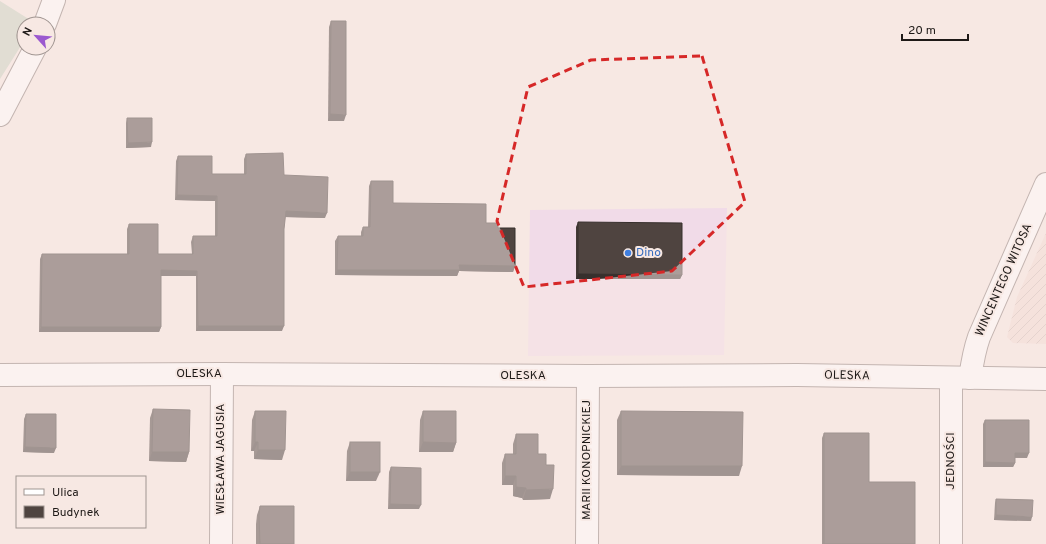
<svg xmlns="http://www.w3.org/2000/svg" width="1046" height="544" font-family="Overpass,sans-serif">
  <defs>
    <pattern id="industrial-furrows" width="10" height="10" patternUnits="userSpaceOnUse"><rect width="10" height="10" fill="#f1dbd3"/><path d="M-1 1l2-2M0 10L10 0M9 11l2-2" fill="none" stroke="#cebbb4"/></pattern>
  </defs>
  <rect width="100%" height="100%" fill="#f7e8e3"/>
  <path fill="#f1dbe8" d="M 727,208 L 724,355 L 528,356 L 530,210 Z"/>
  <path fill="url(#industrial-furrows)" d="M 1046,233 L 1046,344 L 1013,343 L 1007,337 L 1017,297 Z"/>
  <path fill="#c5d1bf" d="M 0,1 L 35,23 L 24,24 L 24,41 L 0,79 Z"/>
  <g fill="none" stroke-linecap="round" stroke-linejoin="round">
    <defs>
      <g id="street">
        <path d="M 45,24 L 54,0"/>
        <path d="M 0,115 L 35,48"/>
        <path d="M 970,378 C 972,364 974,351 979,337 L 1046,184"/>
        <path d="M 221,544 L 222,374"/>
        <path d="M 587,544 L 588,376"/>
        <path d="M 951,544 L 951,378"/>
      </g>
      <path id="secondary" d="M 0,375 L 222,374 L 588,376 L 797,375 L 1046,379"/>
    </defs>
    <use href="#street" stroke="#847873" stroke-width="24"/>
    <use href="#secondary" stroke="#847873" stroke-width="24"/>
    <use href="#street" stroke="#fff" stroke-width="22"/>
    <use href="#secondary" stroke="#fff" stroke-width="22"/>
  </g>
  <g fill="#443a37">
    <path d="M 331,21 L 344,121 L 328,121 L 329,27 Z"/>
    <path d="M 127,118 L 151,147 L 126,148 L 126,123 Z"/>
    <path d="M 246,154 L 284,175 L 325,218 L 285,217 L 284,229 L 282,331 L 196,331 L 196,276 L 161,276 L 161,327 L 159,332 L 39,332 L 40,259 L 42,254 L 127,254 L 127,229 L 129,224 L 158,254 L 192,254 L 191,242 L 193,236 L 215,236 L 215,201 L 175,200 L 176,161 L 178,156 L 212,174 L 244,174 L 244,159 Z"/>
    <path d="M 371,181 L 393,203 L 486,223 L 498,228 L 515,266 L 513,272 L 459,271 L 457,276 L 335,275 L 335,241 L 338,236 L 361,236 L 361,232 L 363,227 L 368,227 L 369,186 Z"/>
    <path d="M 578,222 L 682,275 L 680,279 L 576,279 L 576,227 Z"/>
    <path d="M 153,409 L 189,452 L 186,462 L 149,461 L 150,418 Z"/>
    <path d="M 255,411 L 282,460 L 254,459 L 254,451 L 251,451 L 252,420 Z"/>
    <path d="M 423,411 L 456,443 L 453,452 L 419,452 L 420,420 Z"/>
    <path d="M 621,411 L 739,476 L 617,475 L 617,420 Z"/>
    <path d="M 26,414 L 54,453 L 23,452 L 24,419 Z"/>
    <path d="M 985,420 L 1027,458 L 1015,458 L 1015,463 L 1013,467 L 983,467 L 983,424 Z"/>
    <path d="M 824,433 L 869,482 L 915,544 L 822,544 L 822,438 Z"/>
    <path d="M 516,434 L 538,454 L 546,465 L 550,499 L 523,500 L 522,498 L 513,496 L 513,485 L 502,485 L 502,463 L 505,454 L 513,454 L 513,444 Z"/>
    <path d="M 350,442 L 376,481 L 346,481 L 347,451 Z"/>
    <path d="M 391,467 L 419,509 L 388,509 L 389,472 Z"/>
    <path d="M 996,499 L 1031,521 L 994,520 L 995,503 Z"/>
    <path d="M 260,506 L 294,544 L 256,544 L 256,524 L 257,515 Z"/>
  </g>
  <g fill="#37302d">
    <path d="M 330,114 L 346,115 L 344,121 L 328,121 Z"/>
    <path d="M 152,142 L 151,147 L 126,148 L 128,143 Z"/>
    <path d="M 177,195 L 217,196 L 215,201 L 175,200 Z"/>
    <path d="M 286,211 L 327,213 L 325,218 L 284,217 Z"/>
    <path d="M 459,265 L 515,266 L 513,272 L 459,271 L 457,276 L 335,275 L 337,270 Z"/>
    <path d="M 161,270 L 197,271 L 196,276 L 159,276 Z"/>
    <path d="M 578,274 L 682,275 L 680,279 L 576,279 Z"/>
    <path d="M 198,326 L 284,326 L 282,331 L 196,331 Z"/>
    <path d="M 41,327 L 161,327 L 159,332 L 39,332 Z"/>
    <path d="M 255,442 L 258,442 L 254,451 L 251,451 Z"/>
    <path d="M 423,442 L 456,443 L 453,452 L 419,452 Z"/>
    <path d="M 25,447 L 56,448 L 54,453 L 23,452 Z"/>
    <path d="M 258,450 L 285,450 L 282,460 L 254,459 Z"/>
    <path d="M 152,452 L 189,452 L 186,462 L 149,461 Z"/>
    <path d="M 1015,453 L 1029,453 L 1027,458 L 1013,457 Z"/>
    <path d="M 985,462 L 1015,463 L 1013,467 L 983,467 Z"/>
    <path d="M 621,466 L 742,466 L 739,476 L 617,475 Z"/>
    <path d="M 350,472 L 380,472 L 376,481 L 346,481 Z"/>
    <path d="M 505,476 L 516,476 L 513,485 L 502,485 Z"/>
    <path d="M 516,487 L 526,488 L 522,498 L 513,496 Z"/>
    <path d="M 553,489 L 550,499 L 523,500 L 526,490 Z"/>
    <path d="M 390,504 L 421,505 L 419,509 L 388,509 Z"/>
    <path d="M 996,515 L 1032,517 L 1031,521 L 994,520 Z"/>
  </g>
  <g fill="#4f4440" stroke="#37302d">
    <path d="M 331,21 L 346,21 L 346,115 L 330,114 Z"/>
    <path d="M 127,118 L 152,118 L 152,142 L 128,143 Z"/>
    <path d="M 283,153 L 284,175 L 328,177 L 327,213 L 286,211 L 284,229 L 284,326 L 198,326 L 197,271 L 161,270 L 161,327 L 41,327 L 42,254 L 129,254 L 129,224 L 158,224 L 158,254 L 193,254 L 193,236 L 217,236 L 217,196 L 177,195 L 178,156 L 212,156 L 212,174 L 246,174 L 246,154 Z"/>
    <path d="M 371,181 L 393,181 L 393,203 L 486,204 L 486,223 L 498,223 L 498,228 L 515,228 L 515,266 L 459,265 L 460,270 L 337,270 L 338,236 L 363,236 L 363,227 L 370,227 Z"/>
    <path d="M 578,222 L 682,223 L 682,275 L 578,274 Z"/>
    <path d="M 153,409 L 190,410 L 189,452 L 152,452 Z"/>
    <path d="M 255,411 L 286,411 L 285,450 L 258,450 L 258,442 L 255,442 Z"/>
    <path d="M 423,411 L 456,411 L 456,443 L 423,442 Z"/>
    <path d="M 621,411 L 743,412 L 742,466 L 621,466 Z"/>
    <path d="M 26,414 L 56,414 L 56,448 L 25,447 Z"/>
    <path d="M 985,420 L 1029,420 L 1029,453 L 1015,453 L 1015,463 L 985,462 Z"/>
    <path d="M 824,433 L 869,433 L 869,482 L 915,482 L 915,544 L 824,544 Z"/>
    <path d="M 516,434 L 538,434 L 538,454 L 546,454 L 546,465 L 554,465 L 553,489 L 526,490 L 526,488 L 516,487 L 516,476 L 505,476 L 505,454 L 516,454 Z"/>
    <rect x="350" y="442" width="30" height="30"/>
    <path d="M 391,467 L 421,468 L 421,505 L 390,504 Z"/>
    <path d="M 996,499 L 1033,500 L 1032,517 L 996,515 Z"/>
    <path d="M 260,506 L 294,506 L 294,544 L 260,544 L 259,515 Z"/>
  </g>
  <path d="M0 0H1046V544H0ZM 702,56 L 745,202 L 672,271 L 524,287 L 497,221 L 528,87 L 591,60 Z" fill="#f7e8e3" fill-opacity=".55" fill-rule="evenodd"/>
  <path fill="none" stroke="#d62828" stroke-width="3" stroke-dasharray="8 5" stroke-linejoin="round" d="M 702,56 L 745,202 L 672,271 L 524,287 L 497,221 L 528,87 L 591,60 Z"/>
  <circle fill="#3f7fe0" stroke="#f7e8e3" stroke-width="1.5" cx="628" cy="253" r="4"/>
  <g text-anchor="middle" dominant-baseline="central" stroke-width="4" stroke-linejoin="round" paint-order="stroke">
    <g font-size="12" fill="#366cbe" stroke="#f7e8e3" text-anchor="start">
      <text x="636" y="253">Dino</text>
    </g>
    <g font-size="12" fill="#1e1917" stroke="#f7e8e3">
      <text transform="translate(1004 280) rotate(-66)">WINCENTEGO WITOSA</text>
      <text x="199" y="374">OLESKA</text>
      <text x="523" y="376">OLESKA</text>
      <text transform="translate(847 376) rotate(1)">OLESKA</text>
      <text transform="translate(221 459) rotate(-90)">WIESŁAWA JAGUSIA</text>
      <text transform="translate(587 460) rotate(-90)">MARII KONOPNICKIEJ</text>
      <text transform="translate(951 461) rotate(-90)">JEDNOŚCI</text>
    </g>
  </g>
  <rect x="16" y="476" width="130" height="52" fill="#f7e8e3" stroke="#a09591"/>
  <rect x="24" y="489" width="20" height="6" fill="#ffffff" stroke="#a09591"/>
  <text x="52" y="496" font-size="12" fill="#1e1917">Ulica</text>
  <rect x="24" y="506" width="20" height="12" fill="#4f4440" stroke="#a09591"/>
  <text x="52" y="516" font-size="12" fill="#1e1917">Budynek</text>
  <g transform="translate(36 36) rotate(297)"><circle r="19" fill="#f7e8e3" stroke="#a09591"/>
  <path d="M0-3L7 15L0 10L-7 15Z" fill="#9b59cf"/>
  <text y="-6" font-size="11" font-weight="bold" text-anchor="middle" fill="#1e1917">N</text>
  </g>
  <path d="M902 34v6h66v-6" fill="none" stroke="#1e1917" stroke-width="2"/>
  <text x="908" y="34" font-size="12" fill="#1e1917" stroke="#f7e8e3" stroke-width="3" paint-order="stroke">20 m</text>
</svg>
